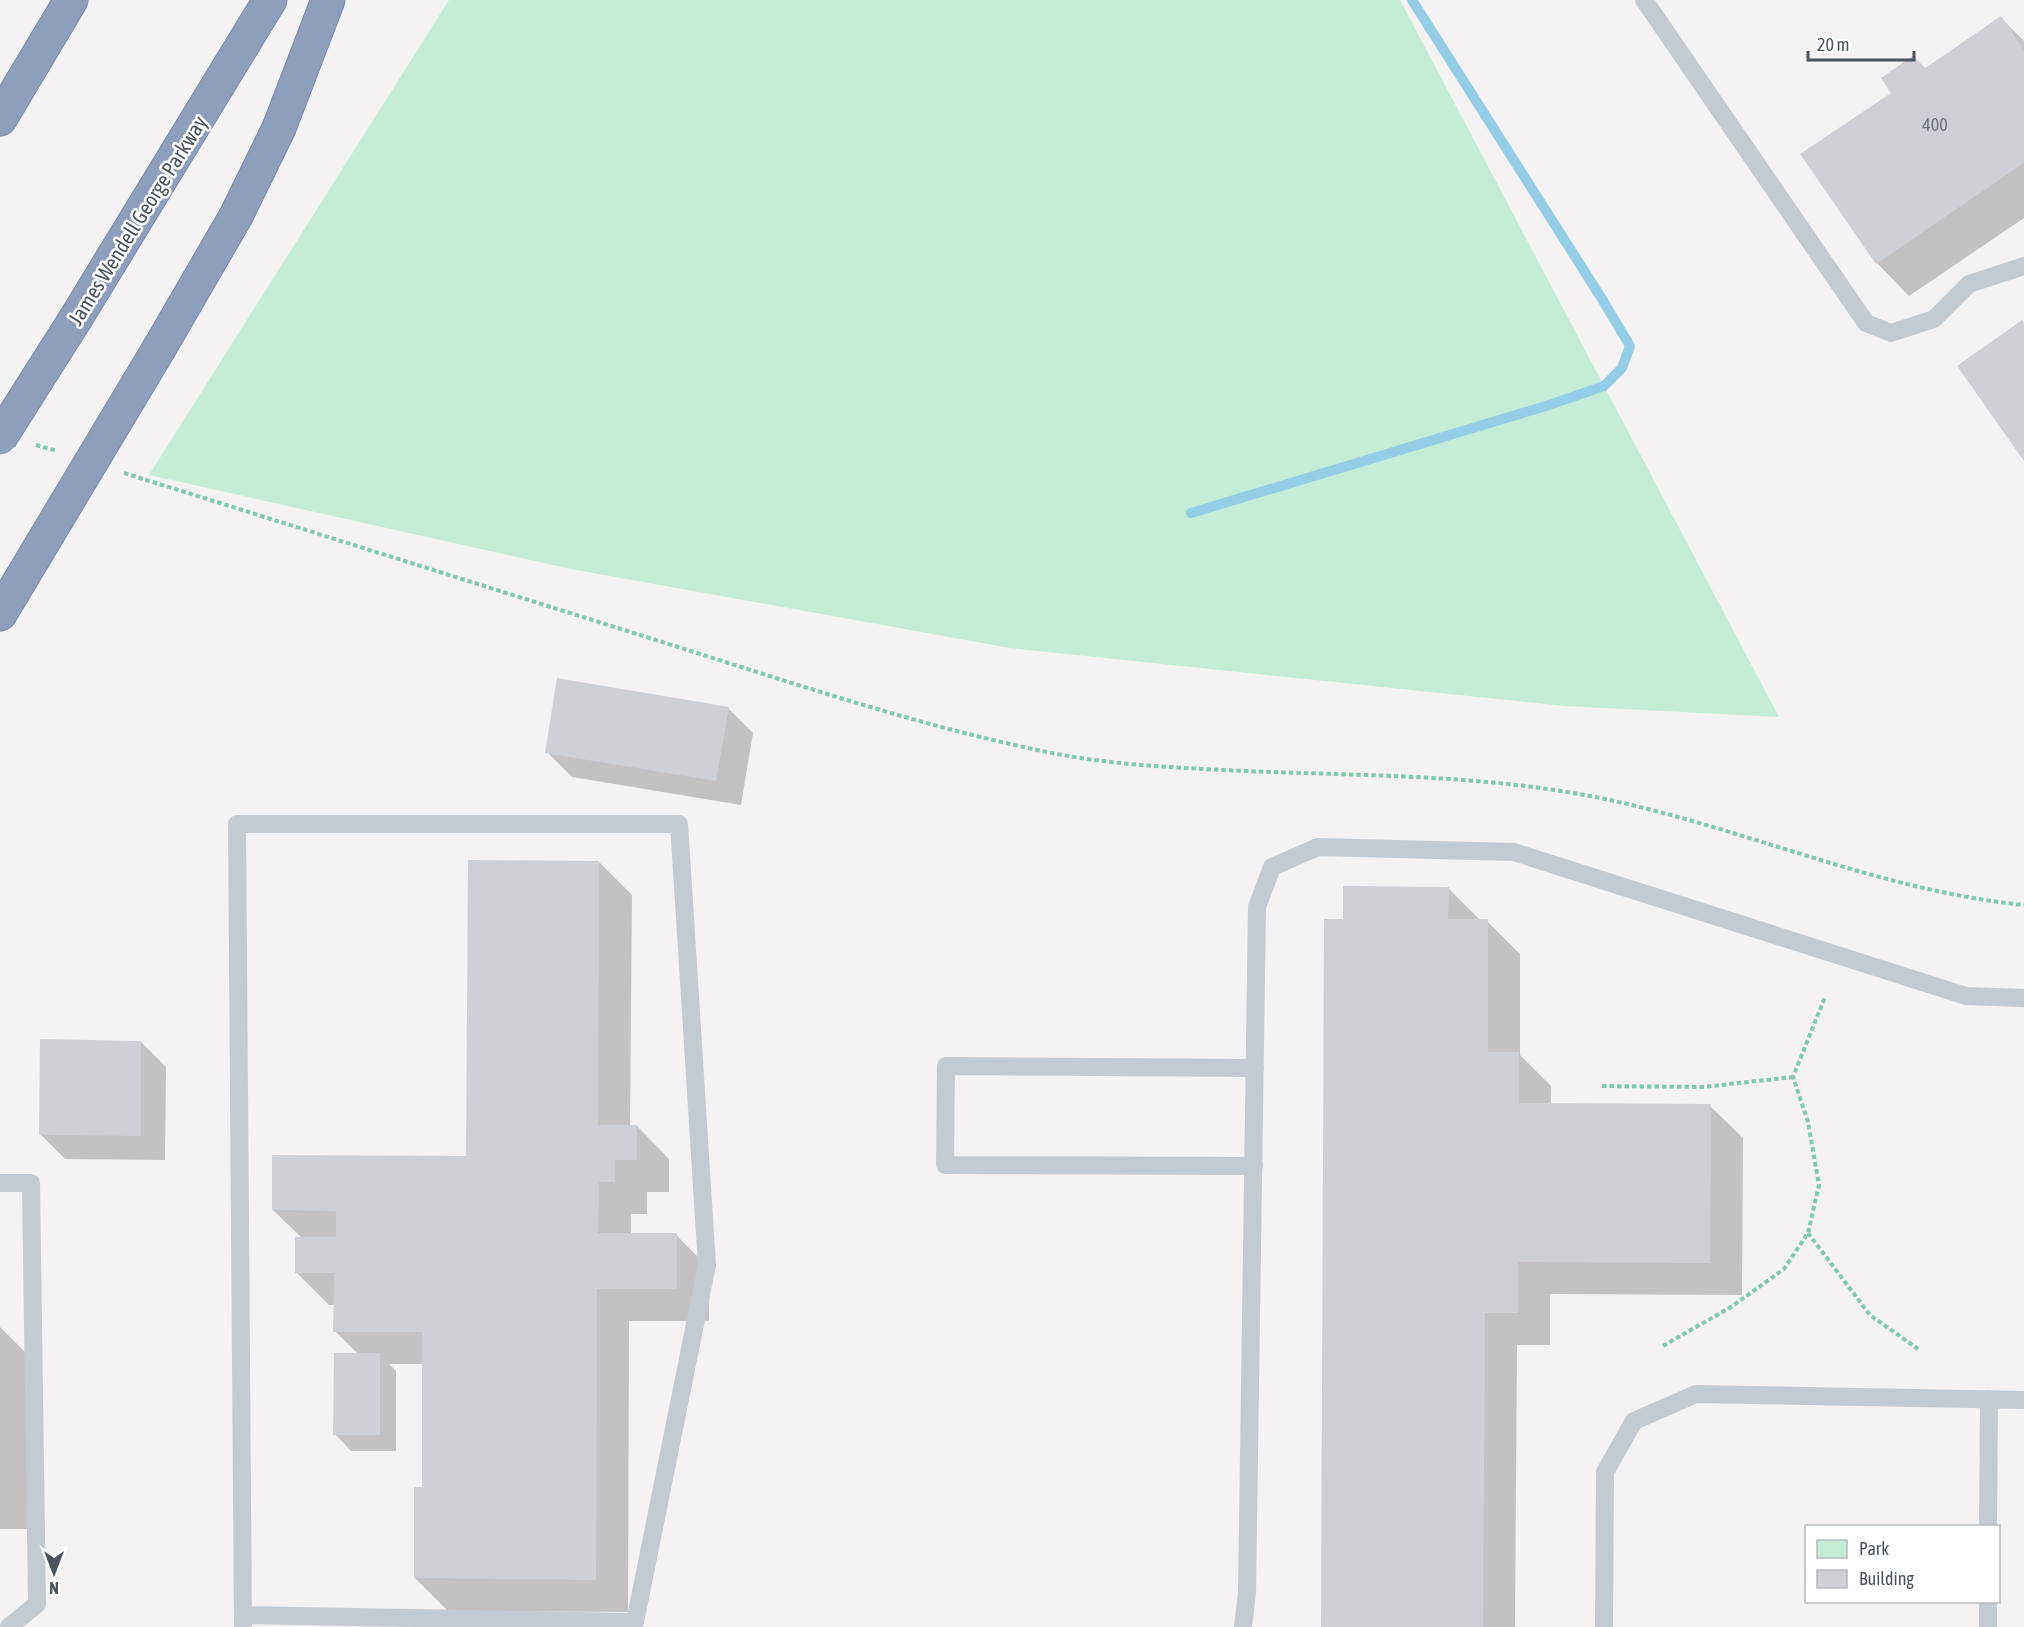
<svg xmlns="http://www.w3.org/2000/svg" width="2024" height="1627" font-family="'Asap Condensed',sans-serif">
  <rect width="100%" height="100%" fill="#f4f2f2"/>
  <path fill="#c4edd8" d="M 449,0 L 1400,0 L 1779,717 L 1565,706 L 1010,648 L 571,569 L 149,475 Z"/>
  <g fill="#0003">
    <path d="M 2001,18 L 2024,41 L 2024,218 L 1909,296 L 1877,263 L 1893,93 L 1914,57 L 1926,69 Z"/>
    <path d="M 728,708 L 753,733 L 741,805 L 572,777 L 547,752 Z"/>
    <path d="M 599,862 L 632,895 L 630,1126 L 637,1126 L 669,1159 L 669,1192 L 647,1192 L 647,1214 L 631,1214 L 631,1235 L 676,1235 L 709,1268 L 709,1321 L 629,1321 L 628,1612 L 448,1611 L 415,1578 L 423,1488 L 424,1364 L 389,1364 L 396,1371 L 396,1451 L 351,1451 L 335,1434 L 359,1355 L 335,1331 L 335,1305 L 329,1305 L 296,1272 L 302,1238 L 273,1210 L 468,1157 Z"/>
    <path d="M 1448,888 L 1481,921 L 1487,921 L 1520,954 L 1520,1055 L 1551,1086 L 1551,1105 L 1710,1106 L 1743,1138 L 1742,1295 L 1550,1294 L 1550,1345 L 1517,1345 L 1515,1627 L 1323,1627 L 1344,921 Z"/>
    <path d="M 141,1042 L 166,1067 L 165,1160 L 65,1159 L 40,1134 Z"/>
    <path d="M 0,1327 L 31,1358 L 33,1529 L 0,1529 Z"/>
  </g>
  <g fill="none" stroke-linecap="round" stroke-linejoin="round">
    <path stroke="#95cde7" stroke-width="10" d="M 1191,513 L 1546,406 L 1604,386 L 1622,368 L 1630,346 L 1602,299 L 1412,0"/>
  </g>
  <g fill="#cfd0d5">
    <path d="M 2001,16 L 2024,50 L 2024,163 L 1876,264 L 1800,154 L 1891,93 L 1881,78 L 1914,55 L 1924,69 Z"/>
    <path d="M 2022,320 L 2024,323 L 2024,461 L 1957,366 Z"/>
    <path d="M 557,678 L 729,707 L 716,781 L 545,753 Z"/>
    <path d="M 468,860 L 599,861 L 598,1125 L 637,1125 L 637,1160 L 615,1160 L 615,1182 L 599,1182 L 598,1233 L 677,1233 L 677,1289 L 597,1289 L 596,1580 L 414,1578 L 414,1487 L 422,1487 L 422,1332 L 333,1332 L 334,1273 L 295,1273 L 295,1237 L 336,1237 L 336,1211 L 272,1210 L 272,1155 L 466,1156 Z"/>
    <path d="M 1343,886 L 1449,887 L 1448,919 L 1488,919 L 1488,1052 L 1519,1052 L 1519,1103 L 1711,1104 L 1710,1263 L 1518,1262 L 1518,1313 L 1485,1313 L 1483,1627 L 1321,1627 L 1324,919 L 1343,919 Z"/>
    <path d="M 40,1039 L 141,1041 L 141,1136 L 39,1135 Z"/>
    <path d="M 334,1353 L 380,1353 L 380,1435 L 333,1435 Z"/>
  </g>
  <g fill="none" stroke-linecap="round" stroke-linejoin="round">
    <defs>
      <g id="motorway">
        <path d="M 0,119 L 71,0"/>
        <path d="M 76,318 L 270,0"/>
        <path d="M 160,347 L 236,216 L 279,128 L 328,0"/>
        <path d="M 0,614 L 12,594"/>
      </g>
    </defs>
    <use href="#motorway" stroke="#798aa8" stroke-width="35"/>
    <g stroke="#7fc9ac" stroke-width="4" stroke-dasharray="4.5 3" stroke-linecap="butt">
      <path d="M 36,445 L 57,451"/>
      <path d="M 124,473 C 303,529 481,585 659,641 C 787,681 915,725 1047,752 C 1105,764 1164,767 1223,770 C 1347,776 1473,773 1595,797 C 1741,826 1875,890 2024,905"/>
      <path d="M 1602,1086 L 1703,1087 L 1793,1077"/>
      <path d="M 1808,1233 L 1870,1315 L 1918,1349"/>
      <path d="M 1663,1346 L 1731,1307 L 1784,1269 L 1808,1233 L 1819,1185 L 1808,1122 L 1793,1077 L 1825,997"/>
    </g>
    <g stroke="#c4cad2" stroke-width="18">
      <path d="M 1644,0 L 1866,323 L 1891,333 L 1934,319 L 1969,284 L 2024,266"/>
      <path d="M 1254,1166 L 945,1165 L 946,1066 L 1255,1068"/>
      <path d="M 0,1183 L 31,1183 L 37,1604 L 9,1627"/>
      <path d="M 1988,1526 L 1989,1399"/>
      <path d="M 243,1615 L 635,1622 L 707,1265 L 679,824 L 237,824 L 243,1627"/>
      <path d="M 1243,1627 L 1247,1593 L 1257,907 L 1272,867 L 1318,847 L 1514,852 L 1966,996 L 2024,998"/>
      <path d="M 1604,1627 L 1605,1472 L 1634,1421 L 1696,1394 L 2024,1400"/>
      <path d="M 1988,1627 L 1988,1602"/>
    </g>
    <use href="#motorway" stroke="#8d9fbc" stroke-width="33"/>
    <defs>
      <g id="motorway-bridge">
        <path d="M 0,438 L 76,318"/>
        <path d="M 12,594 L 160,347"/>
      </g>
    </defs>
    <use href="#motorway-bridge" stroke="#798aa8" stroke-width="35" stroke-linecap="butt"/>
    <use href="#motorway-bridge" stroke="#8d9fbc" stroke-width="33"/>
  </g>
  <g text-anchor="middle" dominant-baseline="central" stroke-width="5" stroke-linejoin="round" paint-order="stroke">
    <g font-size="18" fill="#6c727c">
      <text x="1935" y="124">400</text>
    </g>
    <g font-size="21" fill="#4b535e" stroke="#fff">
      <text transform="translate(137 220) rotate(-58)">James Wendell George Parkway</text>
    </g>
  </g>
  <rect x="1805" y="1525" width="195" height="78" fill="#ffffff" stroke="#b7babf" stroke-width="1.5"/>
  <rect x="1817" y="1540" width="30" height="18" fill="#c4edd8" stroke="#b7babf" stroke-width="1.5"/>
  <text x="1859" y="1555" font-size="18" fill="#4b535e">Park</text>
  <rect x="1817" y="1570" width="30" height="18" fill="#cfd0d5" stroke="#b7babf" stroke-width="1.5"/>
  <text x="1859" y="1585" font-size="18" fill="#4b535e">Building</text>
  <g transform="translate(54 1573) rotate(180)" stroke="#ffffff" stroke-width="4.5" paint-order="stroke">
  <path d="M0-4.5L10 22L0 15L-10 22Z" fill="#4b535e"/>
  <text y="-9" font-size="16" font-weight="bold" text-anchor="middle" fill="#4b535e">N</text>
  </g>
  <path d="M1808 51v9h106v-9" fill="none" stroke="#4b535e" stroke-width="3"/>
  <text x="1817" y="51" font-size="18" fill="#4b535e" stroke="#ffffff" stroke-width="4.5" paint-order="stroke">20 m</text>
</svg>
